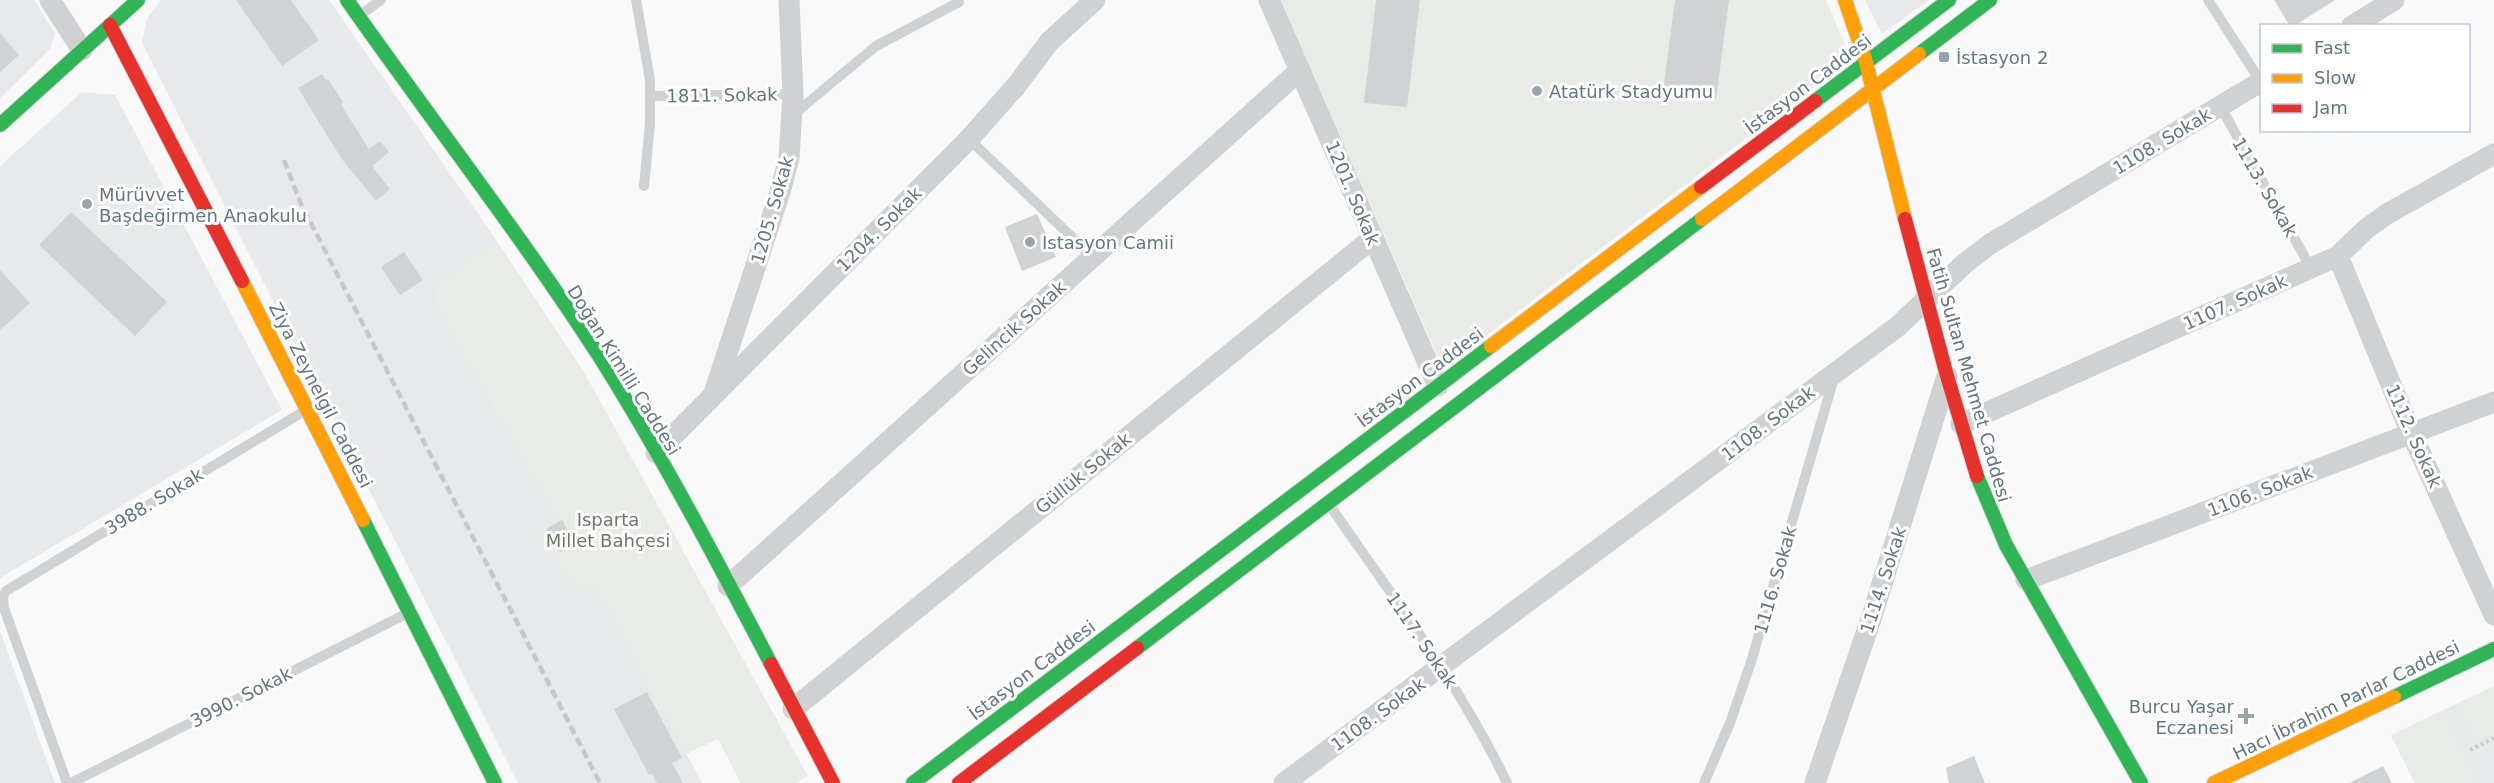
<svg xmlns="http://www.w3.org/2000/svg" width="2494" height="783" font-family="'DejaVu Sans',sans-serif">
  <rect width="100%" height="100%" fill="#f9f9f9"/>
  <g fill="#e8e9ea">
    <path d="M 0,0 L 34,0 L 55,34 L 50,49 L 0,98 Z"/>
    <path d="M 161,0 L 329,0 L 497,241 L 440,286 L 436,303 L 557,515 L 538,527 L 595,582 L 702,783 L 518,783 L 142,43 L 147,18 Z"/>
    <path d="M 1865,0 L 1929,0 L 1882,34 Z"/>
    <path d="M 82,92 L 115,95 L 282,410 L 0,578 L 0,166 Z"/>
    <path d="M 0,631 L 55,783 L 0,783 Z"/>
    <path d="M 2494,686 L 2494,783 L 2415,783 L 2391,735 Z"/>
  </g>
  <g fill="#e8ebe6">
    <path d="M 1280,0 L 1826,0 L 1851,59 L 1443,368 Z"/>
    <path d="M 497,241 L 585,374 L 808,776 L 795,783 L 741,783 L 718,739 L 686,754 L 595,582 L 576,592 L 538,526 L 557,515 L 436,303 L 440,286 Z"/>
    <path d="M 2494,686 L 2494,735 L 2476,743 L 2457,704 Z"/>
    <path d="M 2442,711 L 2478,783 L 2415,783 L 2391,735 Z"/>
  </g>
  <g fill="#d0d2d4">
    <path d="M 236,0 L 291,0 L 319,40 L 282,66 Z"/>
    <path d="M 1376,0 L 1420,0 L 1407,107 L 1364,103 Z"/>
    <path d="M 1675,0 L 1729,0 L 1716,99 L 1663,92 Z"/>
    <path d="M 2274,0 L 2335,0 L 2294,26 L 2290,26 Z"/>
    <path d="M 0,33 L 19,55 L 0,72 Z"/>
    <path d="M 322,74 L 326,80 L 328,79 L 343,102 L 341,103 L 345,111 L 369,149 L 380,141 L 389,152 L 372,166 L 390,189 L 376,201 L 341,158 L 298,88 Z"/>
    <path d="M 71,212 L 167,302 L 135,336 L 39,245 Z"/>
    <path d="M 1037,214 L 1056,257 L 1022,271 L 1005,227 Z"/>
    <path d="M 404,252 L 423,280 L 400,295 L 381,267 Z"/>
    <path d="M 0,270 L 30,303 L 0,330 Z"/>
    <path d="M 562,520 L 575,543 L 560,552 L 546,529 Z"/>
    <path d="M 647,692 L 682,758 L 672,763 L 683,783 L 657,783 L 652,774 L 649,775 L 614,709 Z"/>
    <path d="M 1974,756 L 1985,783 L 1949,783 L 1946,768 Z"/>
    <path d="M 2383,766 L 2392,783 L 2349,783 Z"/>
  </g>
  <g fill="none" stroke-linecap="round" stroke-linejoin="round">
    <defs>
      <g id="fast">
        <path d="M 347,0 C 431,120 522,236 601,359 C 663,458 717,561 771,664"/>
        <path d="M 1919,54 L 1990,0"/>
        <path d="M 1815,101 L 1949,0"/>
        <path d="M 0,125 L 138,0"/>
        <path d="M 1977,476 L 2006,545 L 2141,783"/>
        <path d="M 363,520 L 495,783"/>
        <path d="M 1137,648 L 1702,219"/>
        <path d="M 2394,697 L 2494,649"/>
        <path d="M 913,783 L 1491,346"/>
      </g>
      <g id="slow">
        <path d="M 1845,0 L 1866,62 L 1905,219"/>
        <path d="M 1702,219 L 1919,54"/>
        <path d="M 242,281 L 363,520"/>
        <path d="M 1491,346 L 1701,187"/>
        <path d="M 2214,783 L 2394,697"/>
      </g>
      <g id="jam">
        <path d="M 110,25 L 242,281"/>
        <path d="M 1701,187 L 1815,101"/>
        <path d="M 1905,219 L 1947,376 L 1977,476"/>
        <path d="M 771,664 L 833,783"/>
        <path d="M 959,783 L 1137,648"/>
      </g>
    </defs>
    <use href="#fast" stroke="#d6d7d8" stroke-width="16"/>
    <use href="#slow" stroke="#d6d7d8" stroke-width="16"/>
    <use href="#jam" stroke="#d6d7d8" stroke-width="16"/>
    <path stroke="#cdcecf" stroke-width="4" stroke-dasharray="3 3" stroke-linecap="butt" d="M 2470,750 L 2494,738"/>
    <g stroke="#cfd1d2" stroke-width="10">
      <path d="M 636,0 L 650,80 L 650,124 L 644,186"/>
      <path d="M 2208,0 L 2261,82"/>
      <path d="M 359,16 L 381,0"/>
      <path d="M 651,96 L 793,94"/>
      <path d="M 2220,106 L 2311,268"/>
      <path d="M 793,115 L 876,46 L 959,2"/>
      <path d="M 969,139 L 1093,257"/>
      <path d="M 1328,503 C 1391,594 1459,683 1507,783"/>
      <path d="M 67,783 L 4,608 L 3,596 L 6,591 L 306,410"/>
      <path d="M 71,783 L 408,613"/>
      <path d="M 1704,783 L 1730,723 L 1751,662 L 1834,378"/>
    </g>
    <g stroke="#cfd1d2" stroke-width="21">
      <path d="M 50,0 L 82,50"/>
      <path d="M 1269,0 L 1438,386"/>
      <path d="M 2352,26 L 2394,0"/>
      <path d="M 2338,256 L 2409,428 L 2494,615"/>
      <path d="M 715,390 L 780,192 L 789,158 L 793,94 L 789,0"/>
      <path d="M 1961,424 L 2338,256 L 2366,229 L 2387,214 L 2494,154"/>
      <path d="M 656,453 L 969,139 L 1016,86 L 1049,42 L 1095,0"/>
      <path d="M 2026,580 L 2494,402"/>
      <path d="M 728,586 L 1300,70"/>
      <path d="M 793,709 L 1373,238"/>
      <path d="M 1284,783 L 1897,327 L 1964,264 L 1990,244 L 2262,81"/>
      <path d="M 1815,783 L 1872,616 L 1947,376"/>
    </g>
    <use href="#fast" stroke="#30b455" stroke-width="14"/>
    <use href="#slow" stroke="#ff9f0a" stroke-width="14"/>
    <use href="#jam" stroke="#e5322d" stroke-width="14"/>
    <path stroke="#c5c7c8" stroke-width="4.5" stroke-dasharray="9 4.5" stroke-linecap="butt" d="M 284,160 L 301,204 L 600,783"/>
  </g>
  <g fill="#98a4ad" stroke="#fff" stroke-width="2">
    <rect x="1938" y="51" width="12" height="12" rx="3"/>
    <circle cx="1537" cy="91" r="6"/>
    <circle cx="87" cy="204" r="6"/>
    <circle cx="1030" cy="242" r="6"/>
    <path d="M2243 707h6v6h6v6h-6v6h-6v-6h-6v-6h6z"/>
  </g>
  <g text-anchor="middle" dominant-baseline="central" stroke-width="6" stroke-linejoin="round" paint-order="stroke">
    <g font-size="18" fill="#647684" stroke="#fff" text-anchor="start">
      <text x="1956" y="57">İstasyon 2</text>
      <text x="1549" y="91">Atatürk Stadyumu</text>
      <text x="99" y="194">Mürüvvet<tspan x="99" dy="21">Başdeğirmen Anaokulu</tspan></text>
      <text x="1042" y="242">Istasyon Camii</text>
      <text x="2234" y="706" text-anchor="end">Burcu Yaşar<tspan x="2234" dy="21">Eczanesi</tspan></text>
    </g>
    <g font-size="18" fill="#647684" stroke="#fff">
      <text transform="translate(1808 84) rotate(-37)">İstasyon Caddesi</text>
      <text transform="translate(722 95) rotate(-1)">1811. Sokak</text>
      <text transform="translate(2162 141) rotate(-31)">1108. Sokak</text>
      <text transform="translate(2265 187) rotate(60)">1113. Sokak</text>
      <text transform="translate(1353 193) rotate(67)">1201. Sokak</text>
      <text transform="translate(772 210) rotate(-74)">1205. Sokak</text>
      <text transform="translate(879 229) rotate(-45)">1204. Sokak</text>
      <text transform="translate(2235 302) rotate(-24)">1107. Sokak</text>
      <text transform="translate(1014 328) rotate(-42)">Gelincik Sokak</text>
      <text transform="translate(624 370) rotate(58)">Doğan Kimilli Caddesi</text>
      <text transform="translate(1969 375) rotate(74)">Fatih Sultan Mehmet Caddesi</text>
      <text transform="translate(1420 377) rotate(-37)">İstasyon Caddesi</text>
      <text transform="translate(321 395) rotate(63)">Ziya Zeynelgil Caddesi</text>
      <text transform="translate(1768 423) rotate(-37)">1108. Sokak</text>
      <text transform="translate(2414 436) rotate(66)">1112. Sokak</text>
      <text transform="translate(1083 473) rotate(-39)">Güllük Sokak</text>
      <text transform="translate(2260 491) rotate(-21)">1106. Sokak</text>
      <text transform="translate(154 501) rotate(-31)">3988. Sokak</text>
      <text transform="translate(1775 580) rotate(-74)">1116. Sokak</text>
      <text transform="translate(1883 580) rotate(-72)">1114. Sokak</text>
      <text transform="translate(1422 640) rotate(56)">1117. Sokak</text>
      <text transform="translate(1032 670) rotate(-37)">İstasyon Caddesi</text>
      <text transform="translate(241 697) rotate(-27)">3990. Sokak</text>
      <text transform="translate(2346 700) rotate(-26)">Hacı İbrahim Parlar Caddesi</text>
      <text transform="translate(1378 714) rotate(-36)">1108. Sokak</text>
    </g>
    <g font-size="18" fill="#687b63" stroke="#fff">
      <text x="608" y="519">Isparta<tspan x="608" dy="21">Millet Bahçesi</tspan></text>
    </g>
  </g>
  <rect x="2260" y="24" width="210" height="108" fill="#ffffff" stroke="#c1c8ce" stroke-width="1.5"/>
  <rect x="2272" y="44" width="30" height="9" fill="#30b455" stroke="#c1c8ce" stroke-width="1.5"/>
  <text x="2314" y="54" font-size="18" fill="#647684">Fast</text>
  <rect x="2272" y="74" width="30" height="9" fill="#ff9f0a" stroke="#c1c8ce" stroke-width="1.5"/>
  <text x="2314" y="84" font-size="18" fill="#647684">Slow</text>
  <rect x="2272" y="104" width="30" height="9" fill="#e5322d" stroke="#c1c8ce" stroke-width="1.5"/>
  <text x="2314" y="114" font-size="18" fill="#647684">Jam</text>
</svg>
